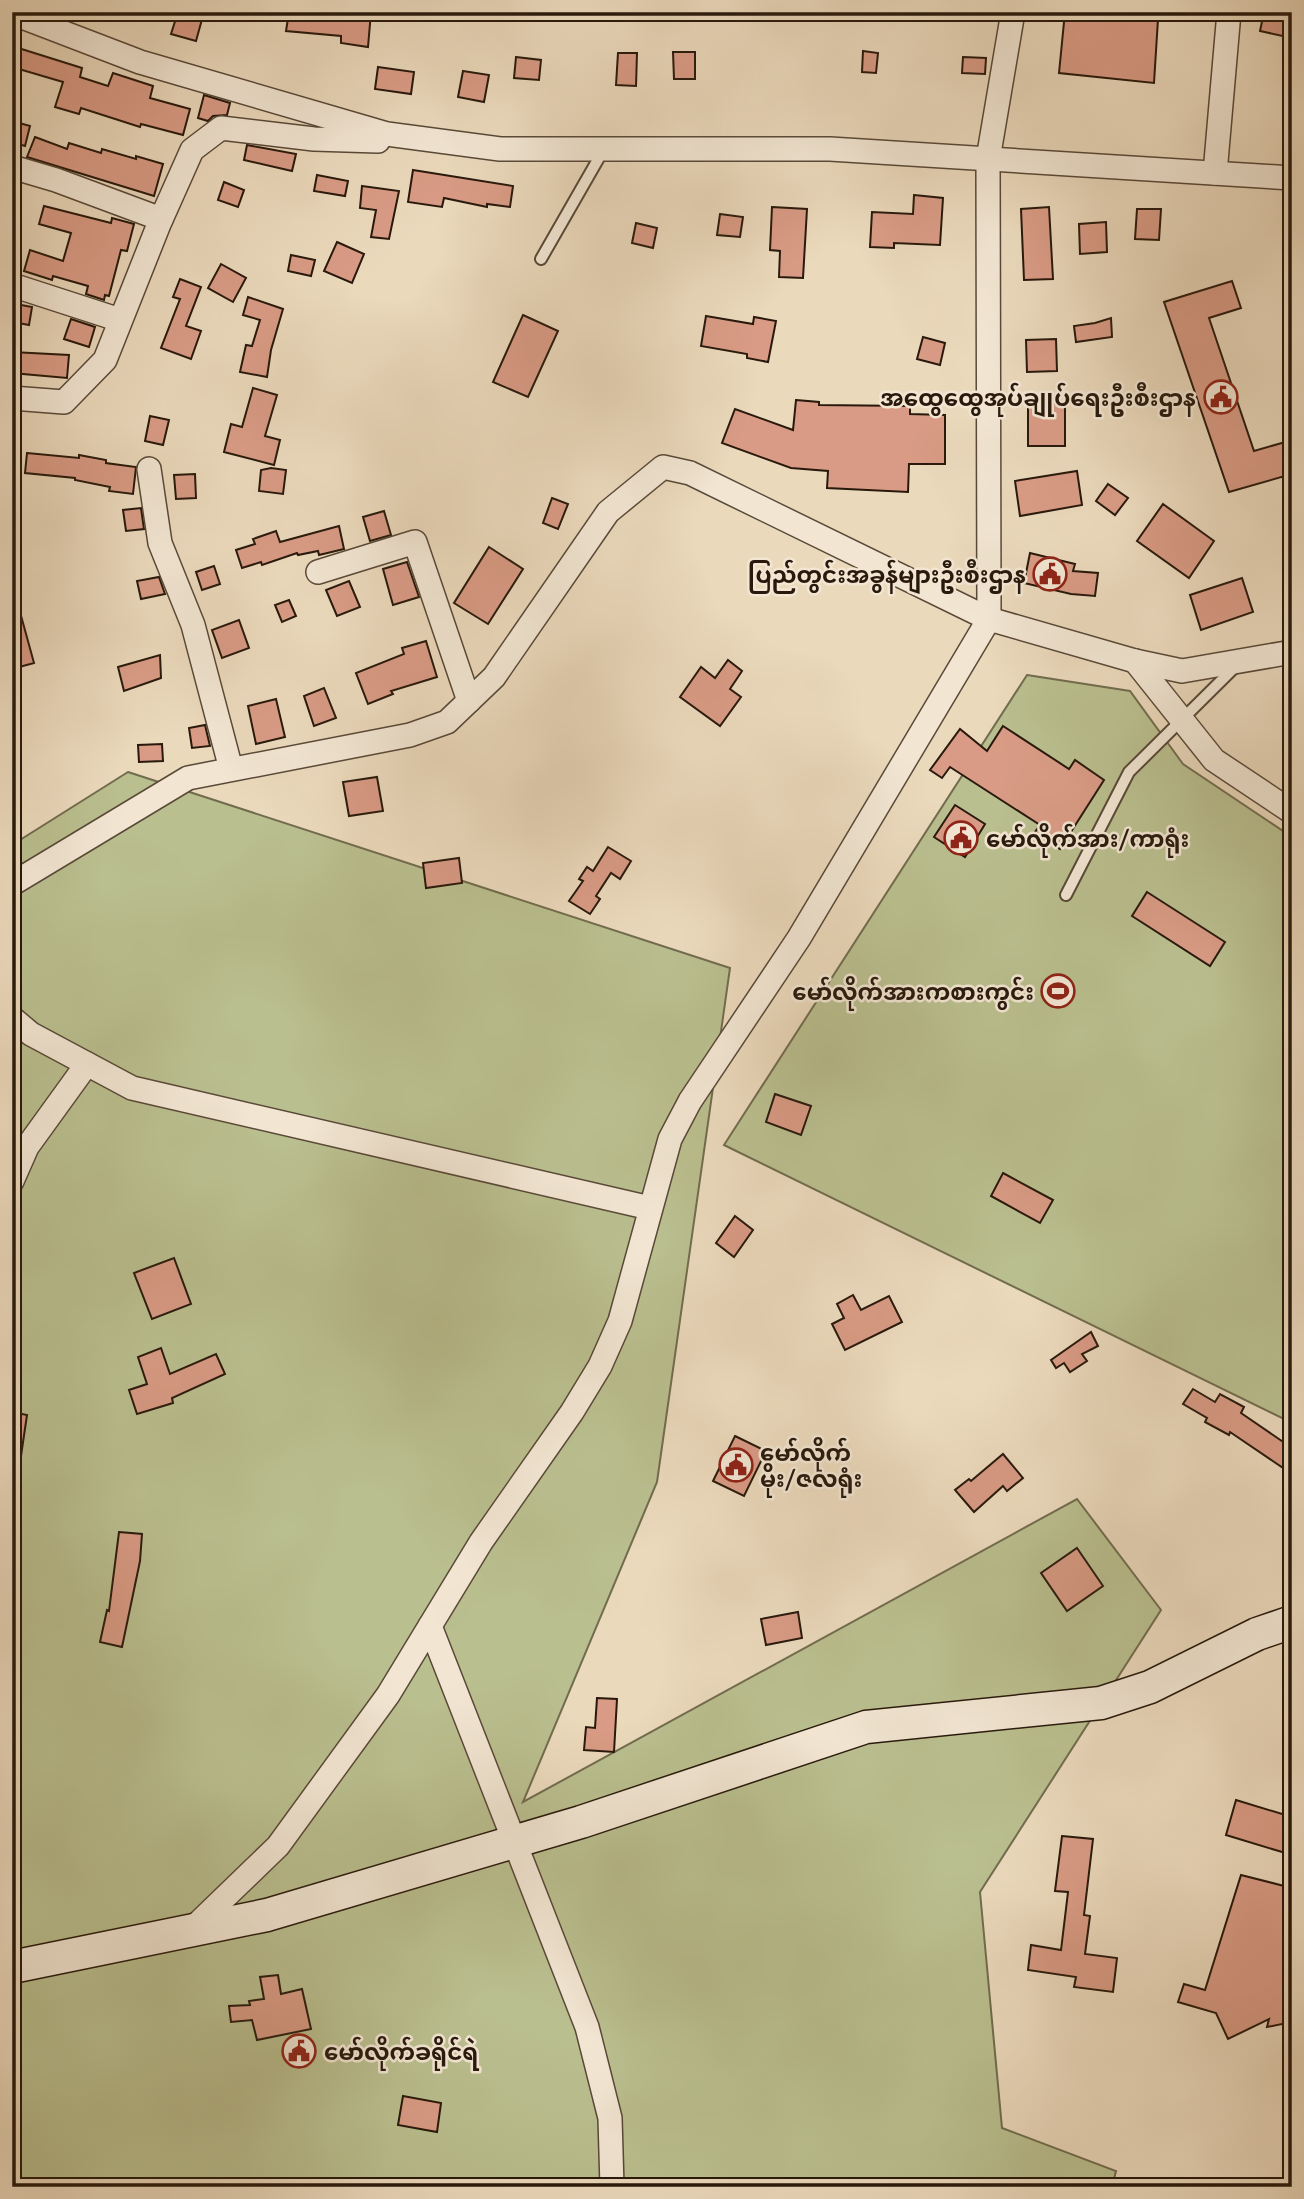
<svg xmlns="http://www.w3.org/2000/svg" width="1304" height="2199" font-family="'Gentium Book Plus','Noto Sans Myanmar',serif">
  <rect width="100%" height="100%" fill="#ebd9bc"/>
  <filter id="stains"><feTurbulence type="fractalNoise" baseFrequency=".00286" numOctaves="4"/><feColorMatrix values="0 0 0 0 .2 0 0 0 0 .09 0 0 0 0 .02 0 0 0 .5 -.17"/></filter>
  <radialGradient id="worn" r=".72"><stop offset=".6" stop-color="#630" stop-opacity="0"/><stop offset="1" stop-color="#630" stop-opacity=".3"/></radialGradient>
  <g fill="#babf8f" stroke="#716c4e" stroke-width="2">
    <path d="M 1027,675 L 1130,691 L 1183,764 L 1292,837 L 1292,1423 L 724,1145 Z"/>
    <path d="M 128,772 L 730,968 L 657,1482 L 523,1802 L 1077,1499 L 1161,1610 L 980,1892 L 1002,2128 L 1116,2171 L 1112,2187 L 12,2187 L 12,845 Z"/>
  </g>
  <g fill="#d99b85" stroke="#28190c" stroke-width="2">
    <path d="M 178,12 L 204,12 L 196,41 L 171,34 Z"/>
    <path d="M 289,12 L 371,12 L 368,47 L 341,43 L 341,36 L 286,31 Z"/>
    <path d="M 1065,12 L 1158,19 L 1154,83 L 1059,73 Z"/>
    <path d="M 1264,12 L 1292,12 L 1292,38 L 1260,31 Z"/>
    <path d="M 12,46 L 82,68 L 80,77 L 108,86 L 113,73 L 153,86 L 150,98 L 190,109 L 183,135 L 141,124 L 140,127 L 81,108 L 79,114 L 55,107 L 63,82 L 12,67 Z"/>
    <path d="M 863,51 L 878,53 L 876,73 L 862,72 Z"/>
    <path d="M 673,52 L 695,52 L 695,79 L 674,79 Z"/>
    <path d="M 618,53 L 637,53 L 636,86 L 616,85 Z"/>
    <path d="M 516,57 L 541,60 L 539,80 L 514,78 Z"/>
    <path d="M 963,57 L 986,58 L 985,74 L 962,73 Z"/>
    <path d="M 378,67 L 414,72 L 411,94 L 375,89 Z"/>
    <path d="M 463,71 L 489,75 L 484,102 L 458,97 Z"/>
    <path d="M 204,95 L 230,103 L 227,115 L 213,116 L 208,121 L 198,118 Z"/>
    <path d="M 12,121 L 30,126 L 25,146 L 12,142 Z"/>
    <path d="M 35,137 L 67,149 L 69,143 L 101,153 L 102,149 L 136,159 L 136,156 L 163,164 L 154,196 L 27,157 Z"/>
    <path d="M 247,145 L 296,154 L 292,171 L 244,160 Z"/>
    <path d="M 413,170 L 513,186 L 510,207 L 487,204 L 487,207 L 444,198 L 442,207 L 408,202 Z"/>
    <path d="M 317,175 L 348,181 L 345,196 L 314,191 Z"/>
    <path d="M 224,182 L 244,190 L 238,207 L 218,200 Z"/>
    <path d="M 362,186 L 399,191 L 389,239 L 371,237 L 376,210 L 360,208 Z"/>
    <path d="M 914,195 L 943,198 L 940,245 L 894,243 L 894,248 L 870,247 L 872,212 L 913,214 Z"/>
    <path d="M 44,206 L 111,223 L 112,218 L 134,224 L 127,251 L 121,250 L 109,296 L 105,295 L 104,300 L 86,294 L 88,286 L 53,276 L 52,280 L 24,271 L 30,250 L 63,261 L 71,233 L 39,224 Z"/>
    <path d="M 772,207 L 807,209 L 803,278 L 779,277 L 780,251 L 770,250 Z"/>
    <path d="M 1049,207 L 1053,279 L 1024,280 L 1021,209 Z"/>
    <path d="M 1137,209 L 1161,209 L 1159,240 L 1135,239 Z"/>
    <path d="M 720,214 L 743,217 L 740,237 L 717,235 Z"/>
    <path d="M 1106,222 L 1107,252 L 1080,254 L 1079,224 Z"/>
    <path d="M 636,223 L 657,228 L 653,248 L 632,243 Z"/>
    <path d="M 337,242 L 364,254 L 352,283 L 324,271 Z"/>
    <path d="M 291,255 L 315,260 L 311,276 L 288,271 Z"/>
    <path d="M 221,264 L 246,278 L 233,302 L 208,288 Z"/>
    <path d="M 180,279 L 201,287 L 186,326 L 201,331 L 191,359 L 161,348 L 180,299 L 173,297 Z"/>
    <path d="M 1232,281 L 1241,308 L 1209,318 L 1254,451 L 1292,440 L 1292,474 L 1229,492 L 1164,302 Z"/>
    <path d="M 248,297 L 283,309 L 271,350 L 267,377 L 240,372 L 246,345 L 252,346 L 260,320 L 243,315 Z"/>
    <path d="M 16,304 L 32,307 L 29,325 L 13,322 Z"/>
    <path d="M 523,315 L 558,331 L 528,397 L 493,382 Z"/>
    <path d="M 706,316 L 753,324 L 754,317 L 776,321 L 768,362 L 747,358 L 747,354 L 701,346 Z"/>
    <path d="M 1111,318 L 1112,337 L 1076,342 L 1074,326 L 1095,323 Z"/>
    <path d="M 71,319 L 95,327 L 89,347 L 64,339 Z"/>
    <path d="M 923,337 L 945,343 L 940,365 L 917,359 Z"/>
    <path d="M 1056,339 L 1057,371 L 1027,372 L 1026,340 Z"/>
    <path d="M 12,352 L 69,355 L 67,378 L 12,373 Z"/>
    <path d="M 253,388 L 277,395 L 265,436 L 280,440 L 274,465 L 224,452 L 231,424 L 242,427 Z"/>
    <path d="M 796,400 L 819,402 L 819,405 L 910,406 L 910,414 L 945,415 L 945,464 L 909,464 L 908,492 L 827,488 L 828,471 L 791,468 L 722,443 L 735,409 L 793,430 Z"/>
    <rect x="1028" y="404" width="37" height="42"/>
    <path d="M 150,416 L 169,420 L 163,445 L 145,441 Z"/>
    <path d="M 27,453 L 79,458 L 79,455 L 106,460 L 106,463 L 136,467 L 133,494 L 109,491 L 110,487 L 75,480 L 75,478 L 25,473 Z"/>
    <path d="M 271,468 L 286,470 L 283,494 L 259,491 L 261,470 Z"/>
    <path d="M 1077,471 L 1082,505 L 1020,516 L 1015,481 Z"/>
    <path d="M 195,474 L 196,498 L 176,499 L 174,475 Z"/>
    <path d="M 1108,484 L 1128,498 L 1115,515 L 1096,501 Z"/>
    <path d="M 552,498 L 568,504 L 558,529 L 543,523 Z"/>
    <path d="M 1163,504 L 1214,541 L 1189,578 L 1137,541 Z"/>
    <path d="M 141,508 L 144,529 L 126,531 L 123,510 Z"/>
    <path d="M 384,511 L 391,535 L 370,541 L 363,517 Z"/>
    <path d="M 339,526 L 344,549 L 319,555 L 318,551 L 298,555 L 297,553 L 262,565 L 261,562 L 242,568 L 236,550 L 255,544 L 253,539 L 276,531 L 280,542 Z"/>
    <path d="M 489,547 L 523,569 L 488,624 L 454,603 Z"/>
    <path d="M 1030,553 L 1075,564 L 1073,571 L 1098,573 L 1095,596 L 1071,594 L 1024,583 Z"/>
    <path d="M 407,562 L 419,597 L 393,605 L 383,569 Z"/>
    <path d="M 214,566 L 220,584 L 202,590 L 196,572 Z"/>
    <path d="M 159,577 L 165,594 L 141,599 L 137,581 Z"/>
    <path d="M 1242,578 L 1253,612 L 1201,630 L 1190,595 Z"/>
    <path d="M 349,581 L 360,607 L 337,616 L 326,590 Z"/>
    <path d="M 289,600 L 296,616 L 282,622 L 275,605 Z"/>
    <path d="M 17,601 L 34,663 L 12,669 L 12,602 Z"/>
    <path d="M 239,620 L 249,648 L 222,658 L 212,630 Z"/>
    <path d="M 426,641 L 437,677 L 391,691 L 393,694 L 368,704 L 356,673 L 404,654 L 402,648 Z"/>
    <path d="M 160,655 L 161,678 L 124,691 L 118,667 Z"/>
    <path d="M 728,660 L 742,671 L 730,689 L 741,697 L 720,726 L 680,697 L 701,667 L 715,678 Z"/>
    <path d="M 324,688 L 336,718 L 314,726 L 304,696 Z"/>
    <path d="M 276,699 L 285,737 L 256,744 L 248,706 Z"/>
    <path d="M 205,725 L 210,746 L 192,748 L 189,728 Z"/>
    <path d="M 1003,726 L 1069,769 L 1075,760 L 1104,780 L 1060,849 L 1035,832 L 1040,825 L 950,767 L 942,778 L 930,770 L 960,729 L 987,751 Z"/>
    <path d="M 162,744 L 163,761 L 139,762 L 138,745 Z"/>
    <path d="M 377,777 L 383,811 L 349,816 L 343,782 Z"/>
    <path d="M 955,805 L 985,824 L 965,857 L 934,837 Z"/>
    <path d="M 608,847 L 631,861 L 620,879 L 611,873 L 596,896 L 600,899 L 590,914 L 569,901 L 583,881 L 579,879 L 587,867 L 593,871 Z"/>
    <path d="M 459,858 L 462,883 L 426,888 L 423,863 Z"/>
    <path d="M 1147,892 L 1225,942 L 1210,966 L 1132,916 Z"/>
    <path d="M 775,1094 L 811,1106 L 801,1135 L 766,1122 Z"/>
    <path d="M 1003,1173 L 1053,1200 L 1040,1223 L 991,1196 Z"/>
    <path d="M 735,1216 L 753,1230 L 734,1257 L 716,1243 Z"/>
    <path d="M 174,1258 L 191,1304 L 152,1319 L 134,1273 Z"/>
    <path d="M 853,1295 L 861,1310 L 889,1296 L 902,1322 L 845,1350 L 832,1324 L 844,1318 L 837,1304 Z"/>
    <path d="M 1091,1332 L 1098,1346 L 1082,1354 L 1087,1361 L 1070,1372 L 1064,1363 L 1056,1368 L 1051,1360 Z"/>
    <path d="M 161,1348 L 170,1374 L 216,1354 L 225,1374 L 172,1398 L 173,1403 L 137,1414 L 129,1390 L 147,1384 L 138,1357 Z"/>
    <path d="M 1193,1389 L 1215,1402 L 1220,1394 L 1244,1407 L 1241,1413 L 1292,1448 L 1292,1474 L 1230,1432 L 1229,1435 L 1205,1422 L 1207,1418 L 1183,1404 Z"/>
    <path d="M 12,1412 L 27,1415 L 21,1456 L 12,1456 Z"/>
    <path d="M 735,1436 L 766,1451 L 744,1496 L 713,1481 Z"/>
    <path d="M 1003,1454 L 1023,1478 L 1007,1491 L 1003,1486 L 974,1512 L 955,1490 L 969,1479 L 971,1481 Z"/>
    <path d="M 119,1532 L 142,1534 L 140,1561 L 122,1647 L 100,1642 L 107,1610 L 109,1611 Z"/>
    <path d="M 1077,1548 L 1103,1586 L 1067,1611 L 1041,1573 Z"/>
    <path d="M 798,1612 L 802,1638 L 766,1645 L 761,1619 Z"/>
    <path d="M 597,1698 L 617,1699 L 614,1752 L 584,1750 L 586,1727 L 595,1728 Z"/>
    <path d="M 1236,1800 L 1292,1817 L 1292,1855 L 1226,1835 Z"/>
    <path d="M 1062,1836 L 1093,1839 L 1084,1915 L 1090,1916 L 1085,1954 L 1117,1958 L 1113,1992 L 1074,1987 L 1076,1977 L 1028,1970 L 1031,1945 L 1061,1950 L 1068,1892 L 1055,1891 Z"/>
    <path d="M 1241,1875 L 1292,1888 L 1292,2022 L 1267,2027 L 1269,2019 L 1228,2039 L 1216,2013 L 1178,2002 L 1184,1984 L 1205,1990 Z"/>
    <path d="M 278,1975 L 281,1994 L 302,1989 L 311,2029 L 257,2040 L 252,2020 L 231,2022 L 229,2006 L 250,2005 L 249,2001 L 264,1999 L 260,1977 Z"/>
    <path d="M 403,2096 L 441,2103 L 437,2132 L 398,2125 Z"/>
  </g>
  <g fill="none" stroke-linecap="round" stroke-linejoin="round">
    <defs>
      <g id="service">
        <path d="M 541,259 L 604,149"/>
        <path d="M 1066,895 L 1129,772 L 1235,667"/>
      </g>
      <g id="minor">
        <path d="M 12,13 L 140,62 L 387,134 L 500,149 L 830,149 L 1292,178"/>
        <path d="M 12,167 L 56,180 L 161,219"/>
        <path d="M 1215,173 L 1229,12"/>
        <path d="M 12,285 L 120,320"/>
        <path d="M 12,398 L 64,402 L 105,360 L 159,224 L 192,150 L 221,128 L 314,139 L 378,141"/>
        <path d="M 149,469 L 160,543 L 193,625 L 231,769"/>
        <path d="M 318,572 L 415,542 L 469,701"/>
        <path d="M 1135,661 L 1214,760 L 1292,812"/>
        <path d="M 12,884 L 188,778 L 410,735 L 447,722 L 494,677 L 608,512 L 663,467 L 690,473 L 989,619 L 1135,661 L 1182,671 L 1292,652"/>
        <path d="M 12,1018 L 31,1034 L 132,1088 L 650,1208"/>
        <path d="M 12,1181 L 27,1147 L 87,1064"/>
        <path d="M 430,1626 L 587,2027 L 610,2118 L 612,2187"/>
        <path d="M 191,1930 L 278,1846 L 388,1695 L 481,1542 L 572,1412 L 600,1366 L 620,1321 L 670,1139 L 690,1101 L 799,938 L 989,619 L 988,159 L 1013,12"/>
      </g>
      <path id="secondary" d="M 12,1967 L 267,1915 L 581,1822 L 866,1727 L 1101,1703 L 1150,1687 L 1257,1634 L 1292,1622"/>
    </defs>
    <use href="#service" stroke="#594938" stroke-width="14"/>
    <use href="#minor" stroke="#594938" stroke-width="26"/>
    <use href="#secondary" stroke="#28190c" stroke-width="35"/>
    <use href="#service" stroke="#f2e6d3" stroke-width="10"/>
    <use href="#minor" stroke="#f2e6d3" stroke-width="23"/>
    <use href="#secondary" stroke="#f2e6d3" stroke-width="32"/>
  </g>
  <defs>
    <symbol id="civic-ring" viewBox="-11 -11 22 22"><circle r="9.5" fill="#f2e6d3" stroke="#8f2418" stroke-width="1.5"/><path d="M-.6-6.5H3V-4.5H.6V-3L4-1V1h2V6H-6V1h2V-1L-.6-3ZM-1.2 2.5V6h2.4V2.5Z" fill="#8f2418"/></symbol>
    <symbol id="stadium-ring" viewBox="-11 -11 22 22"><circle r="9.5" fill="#f2e6d3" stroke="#8f2418" stroke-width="1.5"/><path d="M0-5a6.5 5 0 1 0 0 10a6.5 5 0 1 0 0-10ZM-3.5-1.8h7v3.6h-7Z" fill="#8f2418"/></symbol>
  </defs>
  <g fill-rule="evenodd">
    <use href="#civic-ring" x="1202" y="378" width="38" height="38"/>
    <use href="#civic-ring" x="1031" y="555" width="38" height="38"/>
    <use href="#civic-ring" x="942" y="819" width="38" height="38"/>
    <use href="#stadium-ring" x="1039" y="972" width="38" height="38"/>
    <use href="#civic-ring" x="717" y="1446" width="38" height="38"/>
    <use href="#civic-ring" x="280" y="2032" width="38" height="38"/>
  </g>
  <g text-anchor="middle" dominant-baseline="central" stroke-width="5" stroke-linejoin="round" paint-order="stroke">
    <g font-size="23" font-weight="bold" fill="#28190c" stroke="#f2e6d3" text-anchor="end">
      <text x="1196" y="397">အထွေထွေအုပ်ချုပ်ရေးဦးစီးဌာန</text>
      <text x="1026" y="574">ပြည်တွင်းအခွန်များဦးစီးဌာန</text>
      <text x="986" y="838" text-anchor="start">မော်လိုက်အား/ကာရုံး</text>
      <text x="1034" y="991">မော်လိုက်အားကစားကွင်း</text>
      <text x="760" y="1452" text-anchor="start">မော်လိုက်<tspan x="760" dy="26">မိုး/ဇလရုံး</tspan></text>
      <text x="324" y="2051" text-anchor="start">မော်လိုက်ခရိုင်ရဲ</text>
    </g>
  </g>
  <rect width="1304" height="2199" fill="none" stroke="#ebd9bc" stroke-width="42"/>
  <rect x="14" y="14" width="1276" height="2171" fill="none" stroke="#28190c" stroke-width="3.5"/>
  <rect x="21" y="21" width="1262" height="2157" fill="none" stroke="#28190c" stroke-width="2"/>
  <rect width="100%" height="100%" filter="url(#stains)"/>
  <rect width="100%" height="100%" fill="url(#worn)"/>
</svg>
